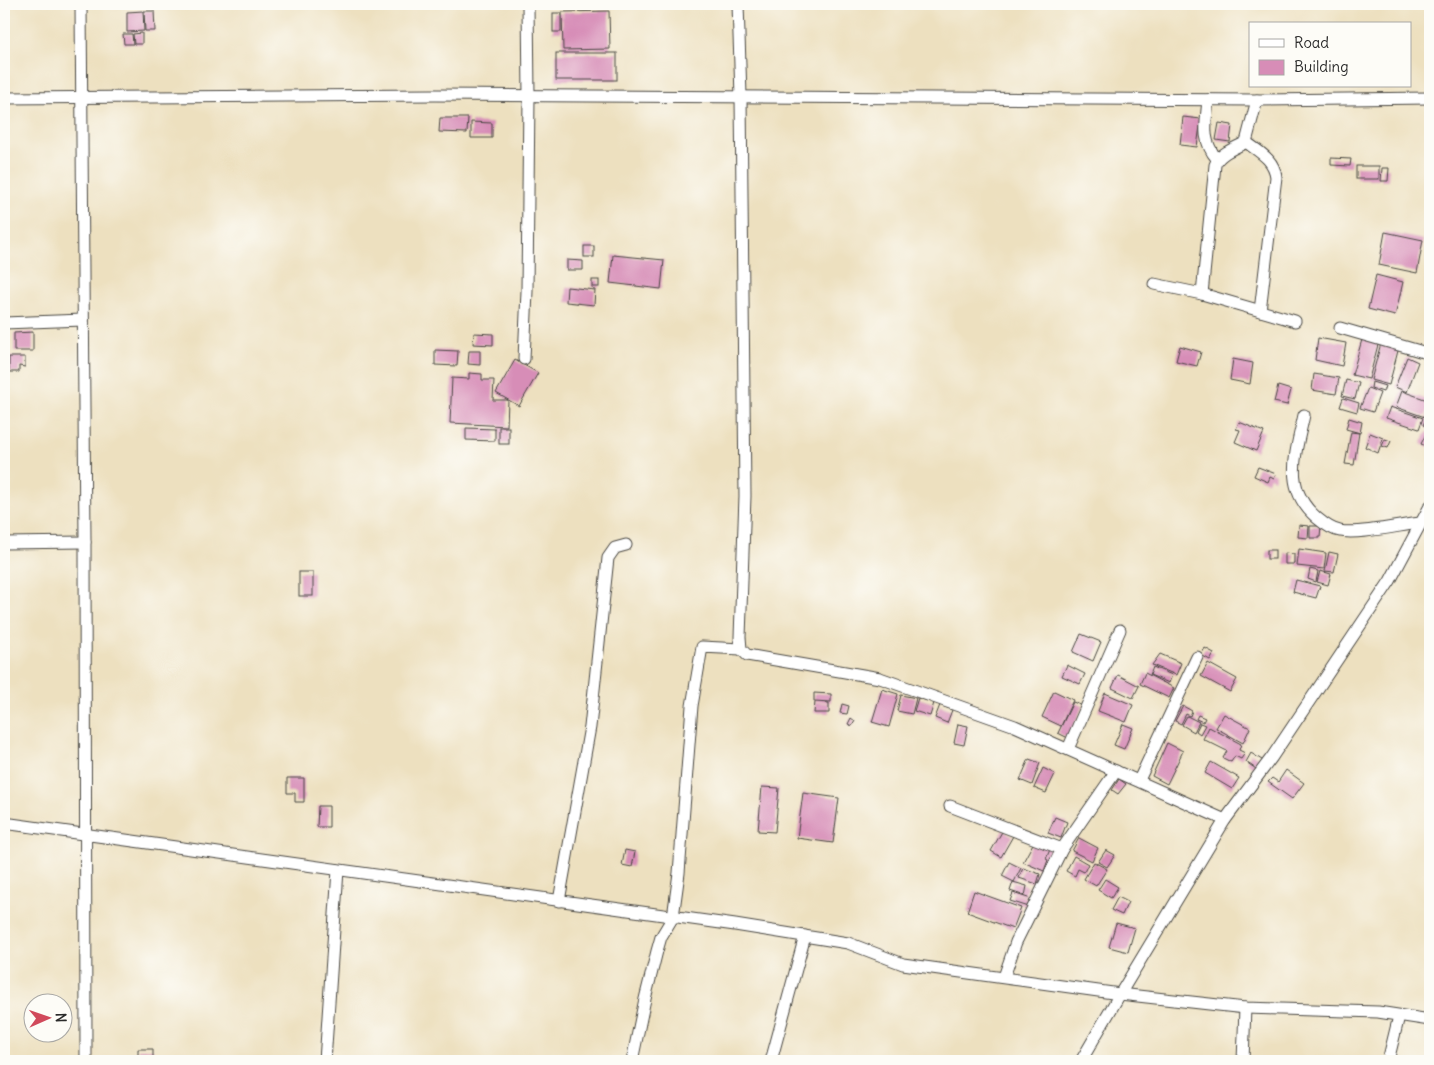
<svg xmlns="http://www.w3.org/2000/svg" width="1434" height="1065" font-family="Delius,sans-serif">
  <rect width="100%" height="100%" fill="#fdfcf7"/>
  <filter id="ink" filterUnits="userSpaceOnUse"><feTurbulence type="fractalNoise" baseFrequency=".02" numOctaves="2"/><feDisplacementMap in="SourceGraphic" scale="10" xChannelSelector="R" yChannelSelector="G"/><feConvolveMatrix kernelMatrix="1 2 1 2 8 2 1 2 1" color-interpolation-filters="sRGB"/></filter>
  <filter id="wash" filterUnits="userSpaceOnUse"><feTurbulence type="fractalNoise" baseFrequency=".0096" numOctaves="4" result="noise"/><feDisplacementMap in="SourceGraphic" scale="20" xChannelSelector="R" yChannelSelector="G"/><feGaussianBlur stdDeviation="1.12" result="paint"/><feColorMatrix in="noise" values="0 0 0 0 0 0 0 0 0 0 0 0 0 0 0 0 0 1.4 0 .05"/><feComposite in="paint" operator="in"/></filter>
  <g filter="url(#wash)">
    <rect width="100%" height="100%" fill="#ede0bf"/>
    <g id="blocks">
      <g fill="#d78db7">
        <path d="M 406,4 L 419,4 L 419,6 L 406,5 Z"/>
        <path d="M 143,11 L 144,31 L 127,32 L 127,12 Z"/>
        <path d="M 144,11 L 154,11 L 155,31 L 145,31 Z"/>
        <path d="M 609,11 L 610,49 L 563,50 L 562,12 Z"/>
        <rect x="553" y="13" width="8" height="19"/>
        <path d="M 142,33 L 142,44 L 134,44 L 133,34 Z"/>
        <path d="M 123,34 L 132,34 L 133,44 L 124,44 Z"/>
        <rect x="556" y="53" width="61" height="27"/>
        <path d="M 1183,117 L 1201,119 L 1197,147 L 1180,145 Z"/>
        <path d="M 440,118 L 468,118 L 467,133 L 439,132 Z"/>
        <path d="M 471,122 L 492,123 L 492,138 L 471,138 Z"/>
        <path d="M 1219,123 L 1232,125 L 1230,142 L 1216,140 Z"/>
        <path d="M 1331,158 L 1351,159 L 1350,166 L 1331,165 Z"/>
        <rect x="1356" y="166" width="23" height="13"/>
        <path d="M 1382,168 L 1389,168 L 1388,181 L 1381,181 Z"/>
        <path d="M 1385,232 L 1423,240 L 1417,273 L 1379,265 Z"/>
        <rect x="584" y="246" width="10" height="11"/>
        <path d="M 613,255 L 664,260 L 661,289 L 610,283 Z"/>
        <path d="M 567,260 L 583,261 L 583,270 L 567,270 Z"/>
        <path d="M 1376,275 L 1403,282 L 1395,316 L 1368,309 Z"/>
        <rect x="592" y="280" width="7" height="7"/>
        <path d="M 567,287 L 595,290 L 594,305 L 566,302 Z"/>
        <path d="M 33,332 L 33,351 L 14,351 L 14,333 Z"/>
        <path d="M 474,333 L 493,334 L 493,345 L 473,344 Z"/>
        <path d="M 1363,336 L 1379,341 L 1369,379 L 1352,375 Z"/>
        <path d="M 1318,338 L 1346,343 L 1342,366 L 1315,360 Z"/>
        <path d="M 1381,343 L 1399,347 L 1389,385 L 1371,380 Z"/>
        <path d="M 1180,346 L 1201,352 L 1197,366 L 1176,361 Z"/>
        <path d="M 435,350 L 458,351 L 457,366 L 435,365 Z"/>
        <path d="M 469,351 L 480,351 L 480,365 L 468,364 Z"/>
        <path d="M 9,357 L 25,357 L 25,367 L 19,366 L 19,372 L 9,372 Z"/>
        <path d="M 1407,357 L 1418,362 L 1407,392 L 1395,387 Z"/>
        <path d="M 1233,359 L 1253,363 L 1250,384 L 1230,380 Z"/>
        <path d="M 515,360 L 538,373 L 519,406 L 496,393 Z"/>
        <path d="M 469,373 L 482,374 L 482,380 L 494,380 L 493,400 L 508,400 L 507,426 L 450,423 L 452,378 L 469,379 Z"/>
        <path d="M 1314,374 L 1339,378 L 1336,394 L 1312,390 Z"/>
        <path d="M 1346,380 L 1359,383 L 1355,399 L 1342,396 Z"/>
        <path d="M 1372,382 L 1385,386 L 1383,392 L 1371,388 Z"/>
        <path d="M 1278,386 L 1291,390 L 1287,405 L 1274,402 Z"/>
        <path d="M 1368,388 L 1380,393 L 1373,412 L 1360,408 Z"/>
        <path d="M 1402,391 L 1430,401 L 1425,417 L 1396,407 Z"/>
        <path d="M 1343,398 L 1359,403 L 1357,412 L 1340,407 Z"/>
        <path d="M 1390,407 L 1423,418 L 1419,429 L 1386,418 Z"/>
        <path d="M 1428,415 L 1430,416 L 1430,429 L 1423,425 Z"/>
        <path d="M 1349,418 L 1362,422 L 1360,433 L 1346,429 Z"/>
        <path d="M 1239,422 L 1264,432 L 1256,451 L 1235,442 L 1240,430 L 1236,429 Z"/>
        <rect x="499" y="427" width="10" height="17"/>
        <path d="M 466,428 L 495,429 L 495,441 L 466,440 Z"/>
        <path d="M 1351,432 L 1359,433 L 1354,465 L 1345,464 Z"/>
        <path d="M 1427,432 L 1430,433 L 1430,442 L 1428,447 L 1421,444 Z"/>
        <path d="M 1370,433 L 1383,438 L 1378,453 L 1365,447 Z"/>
        <path d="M 1385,439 L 1391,441 L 1388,448 L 1382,446 Z"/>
        <path d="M 1258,467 L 1276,474 L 1274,479 L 1270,477 L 1268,482 L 1254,476 Z"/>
        <path d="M 1299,525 L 1309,526 L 1308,538 L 1298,537 Z"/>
        <path d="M 1310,526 L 1321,526 L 1320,538 L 1310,538 Z"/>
        <path d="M 1299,549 L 1326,553 L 1324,569 L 1297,566 Z"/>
        <rect x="1267" y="550" width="8" height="9"/>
        <path d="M 1329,552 L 1338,554 L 1334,572 L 1325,571 Z"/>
        <path d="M 1285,553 L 1294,554 L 1294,564 L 1285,564 Z"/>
        <path d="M 1310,569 L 1318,571 L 1316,582 L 1308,579 Z"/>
        <path d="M 1320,571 L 1331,574 L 1328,585 L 1317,582 Z"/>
        <rect x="299" y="572" width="14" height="24"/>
        <path d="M 1296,580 L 1320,586 L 1316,598 L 1293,592 Z"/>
        <path d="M 1081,634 L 1101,642 L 1093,661 L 1073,652 Z"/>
        <path d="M 1205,648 L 1214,653 L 1210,660 L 1201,655 Z"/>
        <path d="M 1160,654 L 1181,663 L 1176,675 L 1152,665 Z"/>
        <path d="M 1208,663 L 1237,679 L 1230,692 L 1201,676 Z"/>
        <path d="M 1067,665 L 1085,674 L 1080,684 L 1062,676 Z"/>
        <path d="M 1153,667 L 1172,675 L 1169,683 L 1150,675 Z"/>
        <path d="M 1145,673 L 1174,688 L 1169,698 L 1140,684 Z"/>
        <path d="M 1118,675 L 1139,686 L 1133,698 L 1112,688 Z"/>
        <path d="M 882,689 L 898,694 L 889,727 L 872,722 Z"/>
        <path d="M 1054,691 L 1073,700 L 1061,726 L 1042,717 Z"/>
        <path d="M 814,693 L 831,694 L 831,702 L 814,701 Z"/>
        <path d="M 1105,693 L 1133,705 L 1126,722 L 1098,711 Z"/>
        <path d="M 901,695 L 916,698 L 912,714 L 897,711 Z"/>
        <path d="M 918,698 L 934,703 L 930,716 L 914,711 Z"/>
        <path d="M 815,702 L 829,703 L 829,713 L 814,713 Z"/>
        <path d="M 1073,702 L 1083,706 L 1068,738 L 1058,733 Z"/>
        <path d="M 842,704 L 849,706 L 847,714 L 840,713 Z"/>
        <path d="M 940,705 L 952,710 L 947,723 L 935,718 Z"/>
        <path d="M 1183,706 L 1192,711 L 1190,716 L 1186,714 L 1181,724 L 1175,721 Z"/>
        <path d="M 1224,714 L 1250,728 L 1243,743 L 1216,728 Z"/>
        <path d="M 1198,715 L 1205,718 L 1203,722 L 1196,719 Z"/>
        <path d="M 1187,716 L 1199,722 L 1194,732 L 1182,725 Z"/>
        <path d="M 851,718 L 855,721 L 852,726 L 848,724 Z"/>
        <path d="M 1200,723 L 1205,725 L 1200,734 L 1196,731 Z"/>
        <path d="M 958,724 L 968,726 L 964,745 L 954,743 Z"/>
        <path d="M 1123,724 L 1133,728 L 1124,749 L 1114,745 Z"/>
        <path d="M 1209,727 L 1241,744 L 1239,750 L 1245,753 L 1241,759 L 1235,756 L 1231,762 L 1223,758 L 1227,751 L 1203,739 Z"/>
        <path d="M 1167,743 L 1183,751 L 1167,784 L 1152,776 Z"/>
        <path d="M 1251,753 L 1265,762 L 1259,771 L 1246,762 Z"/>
        <path d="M 1029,759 L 1040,763 L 1032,785 L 1020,780 Z"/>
        <path d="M 1211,762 L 1239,778 L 1232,789 L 1205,773 Z"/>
        <path d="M 1043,768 L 1055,774 L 1046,793 L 1034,788 Z"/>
        <path d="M 1286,770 L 1304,783 L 1292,799 L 1268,782 L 1272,778 L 1278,782 Z"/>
        <path d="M 287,778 L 304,778 L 304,802 L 295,802 L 295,793 L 287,793 Z"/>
        <path d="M 1119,779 L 1126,784 L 1118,794 L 1112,790 Z"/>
        <path d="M 762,787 L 779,788 L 775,832 L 758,831 Z"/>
        <path d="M 803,793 L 839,798 L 833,843 L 797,838 Z"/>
        <path d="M 318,806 L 329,806 L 329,827 L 317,827 Z"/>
        <path d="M 1055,817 L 1067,822 L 1061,838 L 1048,833 Z"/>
        <path d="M 1003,830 L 1013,836 L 1001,857 L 991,851 Z"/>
        <path d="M 1079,838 L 1098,848 L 1092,861 L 1072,851 Z"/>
        <path d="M 1035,840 L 1051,847 L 1046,859 L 1048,860 L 1044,871 L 1023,862 Z"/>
        <path d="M 625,850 L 635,852 L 632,867 L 622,865 Z"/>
        <path d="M 1106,850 L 1115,855 L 1107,867 L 1098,862 Z"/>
        <path d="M 1074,856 L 1088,864 L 1084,872 L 1078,869 L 1075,876 L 1066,871 Z"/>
        <path d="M 1009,862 L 1021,868 L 1014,882 L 1002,876 Z"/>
        <path d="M 1094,862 L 1107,869 L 1096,886 L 1084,879 Z"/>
        <path d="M 1023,868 L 1040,874 L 1037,884 L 1019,878 Z"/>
        <path d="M 1105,879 L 1118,887 L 1111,898 L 1098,890 Z"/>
        <path d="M 1013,882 L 1027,886 L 1025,896 L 1010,891 Z"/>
        <path d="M 974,891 L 1021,908 L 1013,929 L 967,912 Z"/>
        <path d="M 1013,893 L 1031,899 L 1029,907 L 1010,901 Z"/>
        <path d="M 1118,897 L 1128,902 L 1122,915 L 1111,910 Z"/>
        <path d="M 1116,923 L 1135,928 L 1128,952 L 1109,947 Z"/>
        <path d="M 138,1049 L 153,1049 L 153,1060 L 138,1061 Z"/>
      </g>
    </g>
  </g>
  <g filter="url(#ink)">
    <use href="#blocks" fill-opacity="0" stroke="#484641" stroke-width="1"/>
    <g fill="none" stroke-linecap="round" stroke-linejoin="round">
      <defs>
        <g id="street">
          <path d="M 81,4 L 85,542 L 86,1061"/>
          <path d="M 738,4 L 741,96 L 745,496 L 740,637 L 741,649 L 747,655 L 880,678 L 1015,726 L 1225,820"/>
          <path d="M 4,98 L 435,95 L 1257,100 L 1430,98"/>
          <path d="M 1208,100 C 1206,123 1201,140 1217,159"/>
          <path d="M 1257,100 L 1246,142 C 1236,148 1219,153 1215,165 L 1202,294 L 1295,321"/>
          <path d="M 1246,142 C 1259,152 1274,159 1276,177 L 1260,311"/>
          <path d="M 1154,284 L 1202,294"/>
          <path d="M 4,323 L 83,320"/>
          <path d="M 1340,328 L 1430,354"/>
          <path d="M 524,359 L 527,291 L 529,96 L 528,4"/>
          <path d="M 1304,415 C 1296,453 1282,488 1317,518 C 1323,523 1332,530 1340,531 C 1357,535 1401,525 1420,523"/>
          <path d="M 4,543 L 85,542"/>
          <path d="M 1068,749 L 1120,630"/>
          <path d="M 1139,780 L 1197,657"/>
          <path d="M 950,806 L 1062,849"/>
          <path d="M 4,823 L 735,925 L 848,943 L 903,964 L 1120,994 L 1245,1008 L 1378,1012 L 1430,1020"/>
          <path d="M 559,901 L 590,727 L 608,558 L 615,548 L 626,545"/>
          <path d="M 1004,977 L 1016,942 L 1062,849 L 1116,771"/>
          <path d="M 325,1061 L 338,870"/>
          <path d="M 632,1061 L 645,999 L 657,951 L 661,937 L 673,917 L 679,873 L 692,706 L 702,647 L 741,649"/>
          <path d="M 771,1061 L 805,936"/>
          <path d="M 1081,1061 L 1120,994 L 1225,820 L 1272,757 L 1390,581 L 1430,506"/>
          <path d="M 1243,1061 L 1245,1008"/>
          <path d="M 1388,1061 L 1399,1016"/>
        </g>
      </defs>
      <use href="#street" stroke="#484641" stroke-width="13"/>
      <use href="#street" stroke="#fff" stroke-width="11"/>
    </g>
  </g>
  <rect width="1434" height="1065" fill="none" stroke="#fdfcf7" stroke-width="20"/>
  <rect x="1249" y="22" width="162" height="65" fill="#fdfcf7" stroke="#a9a8a5"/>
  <rect x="1259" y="39" width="25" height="8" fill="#ffffff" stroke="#a9a8a5"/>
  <text x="1294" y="48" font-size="15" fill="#2b2b2b">Road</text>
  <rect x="1259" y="60" width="25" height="15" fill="#d78db7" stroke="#a9a8a5"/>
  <text x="1294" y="72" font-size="15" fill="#2b2b2b">Building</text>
  <g transform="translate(48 1018) rotate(88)"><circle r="24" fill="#fdfcf7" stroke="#a9a8a5"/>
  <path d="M0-4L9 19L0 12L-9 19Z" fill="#d1495b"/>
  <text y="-8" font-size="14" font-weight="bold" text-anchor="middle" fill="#2b2b2b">N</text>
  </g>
</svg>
